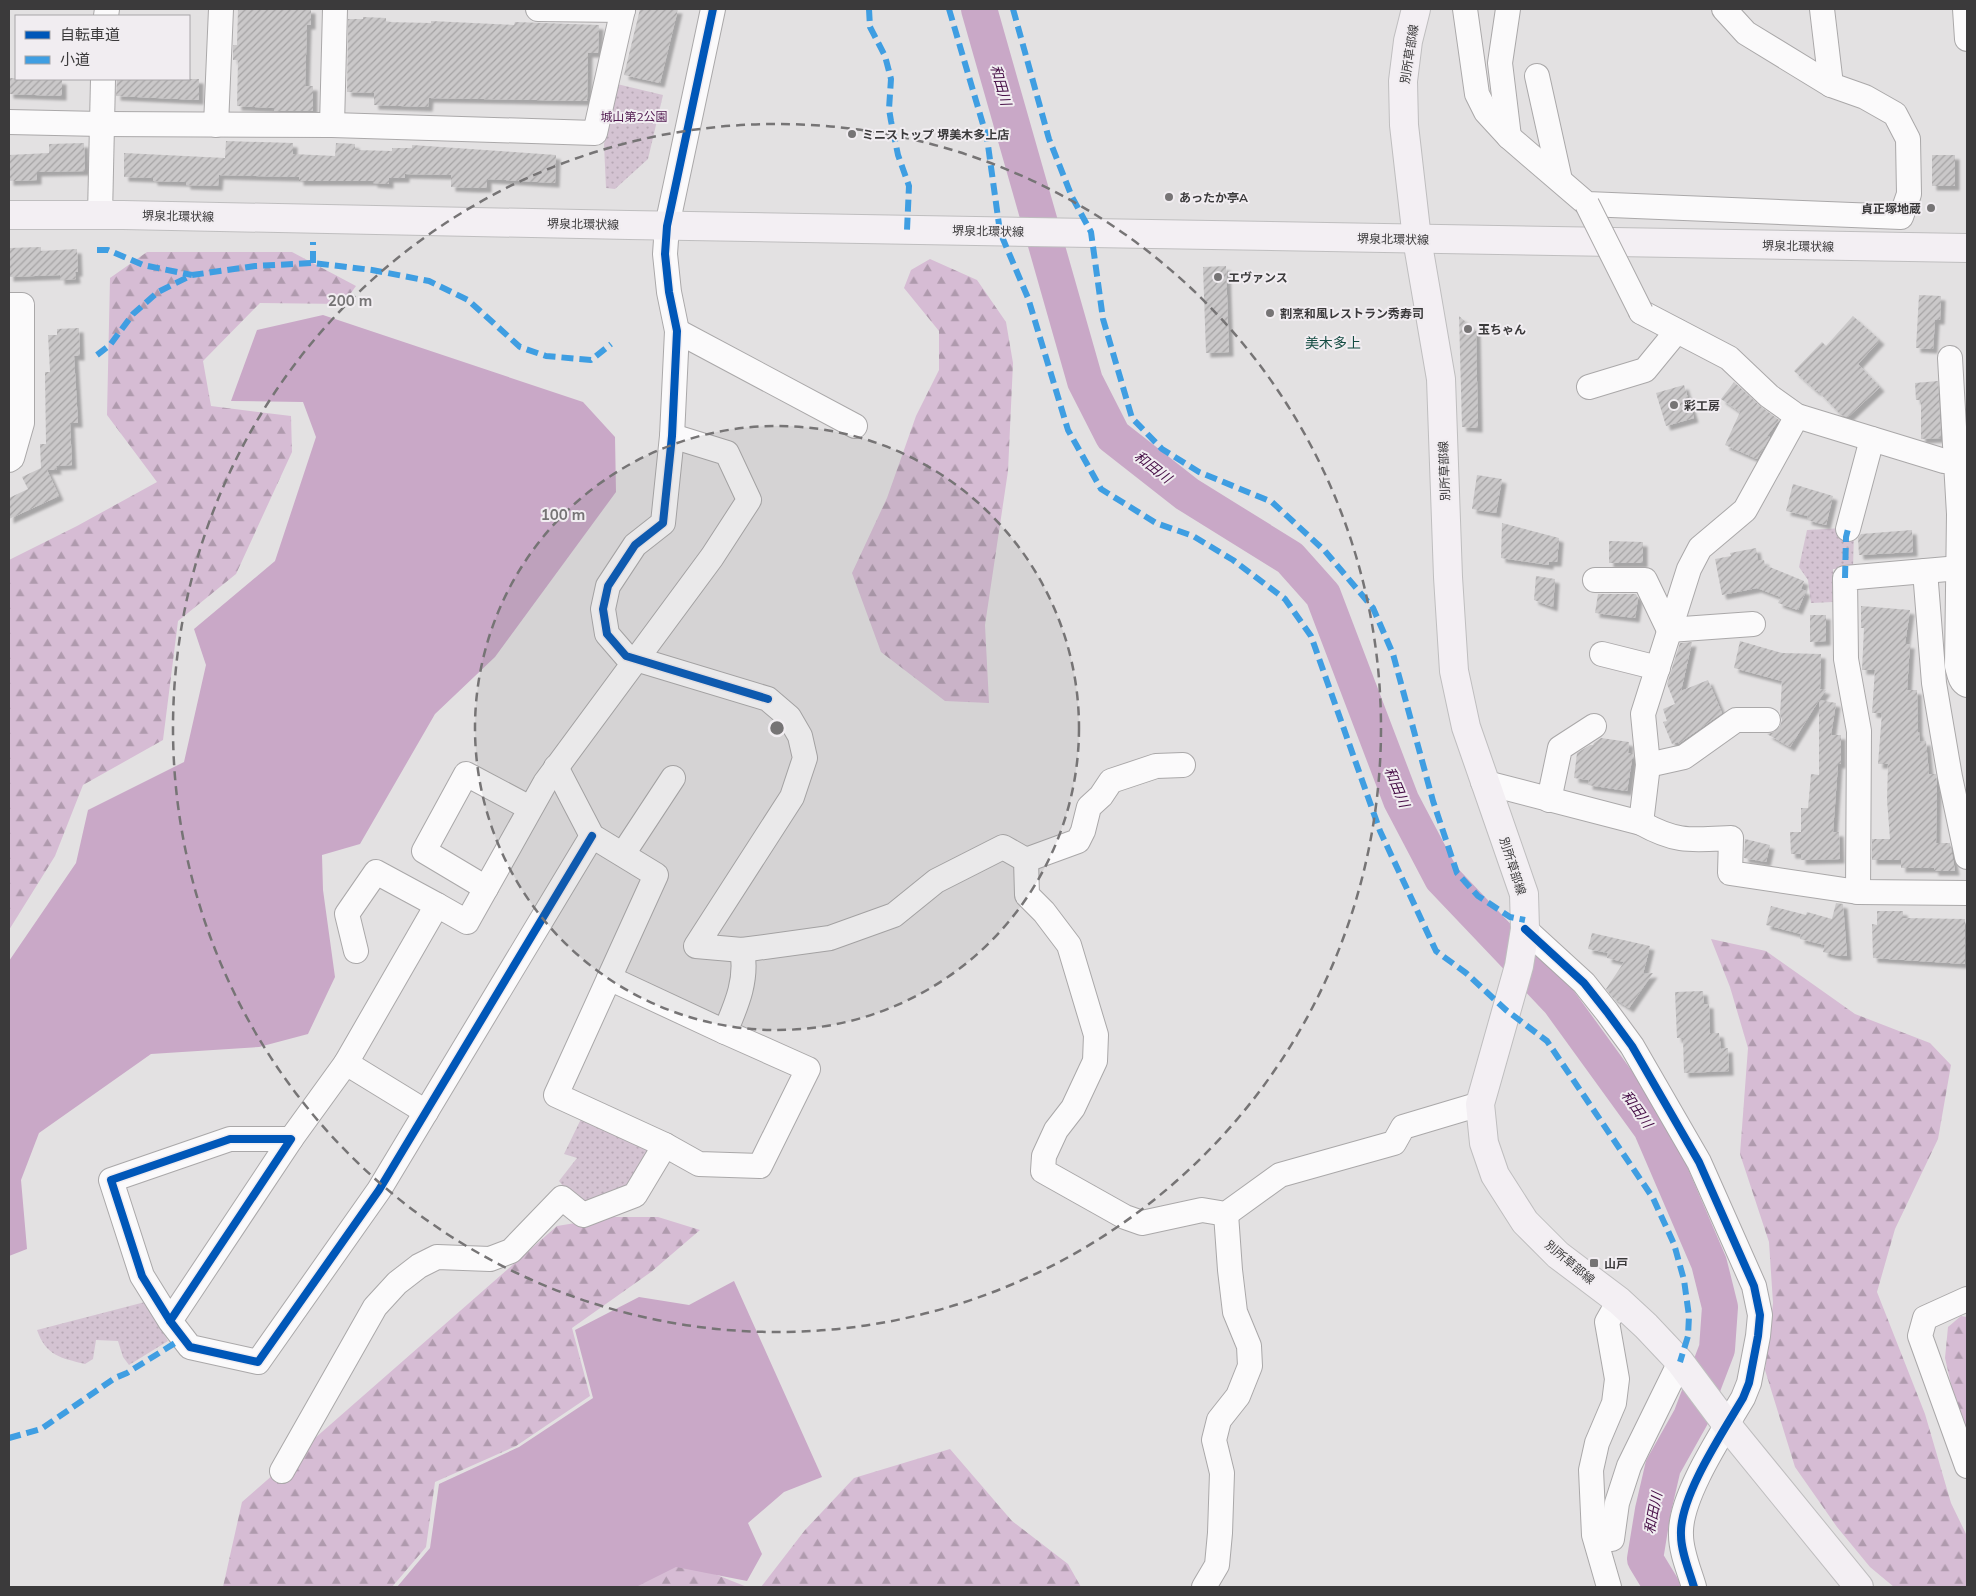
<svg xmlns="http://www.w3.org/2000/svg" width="1976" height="1596" font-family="Mulish,'Noto Sans JP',sans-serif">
  <defs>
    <pattern id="forest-firs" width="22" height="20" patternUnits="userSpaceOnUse" patternTransform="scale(1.25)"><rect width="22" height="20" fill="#d6bcd4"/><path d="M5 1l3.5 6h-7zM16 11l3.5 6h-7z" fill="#af9aad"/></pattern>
    <pattern id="park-dots" width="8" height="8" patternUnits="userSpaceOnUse" patternTransform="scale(1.25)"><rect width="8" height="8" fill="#d4c3d2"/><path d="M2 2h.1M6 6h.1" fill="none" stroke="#b7a8b5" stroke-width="1.8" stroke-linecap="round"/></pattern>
    <pattern id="building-hatch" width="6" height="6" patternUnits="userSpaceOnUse" patternTransform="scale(1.25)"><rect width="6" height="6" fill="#cac8c9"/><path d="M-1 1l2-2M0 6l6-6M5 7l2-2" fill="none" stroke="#a5a3a4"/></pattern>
    <filter id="shadow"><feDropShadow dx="4.5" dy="4.5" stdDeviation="1" flood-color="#0004"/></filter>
  </defs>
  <rect width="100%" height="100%" fill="#e3e1e2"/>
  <g fill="url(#forest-firs)">
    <path d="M 147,252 L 292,252 L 356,286 L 343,304 L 260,303 L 203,361 L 211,406 L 291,416 L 292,452 L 236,574 L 178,621 L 163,740 L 83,785 L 55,856 L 9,930 L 9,560 L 77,526 L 157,482 L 107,415 L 110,278 Z"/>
    <path d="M 930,259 L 977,280 L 1006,322 L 1013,363 L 1008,471 L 985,625 L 989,703 L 945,701 L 881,652 L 852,573 L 887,498 L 916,416 L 939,370 L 939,331 L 904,288 L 911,270 Z"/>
    <path d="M 1711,939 L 1766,951 L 1855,1014 L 1930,1043 L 1951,1065 L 1938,1139 L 1895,1229 L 1877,1292 L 1925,1414 L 1951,1503 L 1967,1536 L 1967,1587 L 1894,1587 L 1870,1567 L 1837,1527 L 1795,1467 L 1765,1370 L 1773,1303 L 1769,1242 L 1740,1154 L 1748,1048 L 1730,987 Z"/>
    <path d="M 612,1217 L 658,1217 L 700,1230 L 651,1272 L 572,1328 L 590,1396 L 516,1446 L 435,1482 L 426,1547 L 392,1587 L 223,1587 L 242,1502 L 557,1226 Z"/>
    <path d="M 1961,1316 L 1967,1317 L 1967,1440 L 1953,1393 L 1945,1358 L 1948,1327 Z"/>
    <path d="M 950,1449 L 1012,1521 L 1068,1564 L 1081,1587 L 761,1587 L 805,1530 L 854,1478 Z"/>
    <path d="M 672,1557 L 747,1587 L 594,1587 Z"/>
  </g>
  <g fill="url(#park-dots)">
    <path d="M 617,84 L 663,95 L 648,159 L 615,189 L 606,188 L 604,144 Z"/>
    <path d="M 1844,528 L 1854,531 L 1853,569 L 1833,569 L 1833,602 L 1811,603 L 1808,580 L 1799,567 L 1807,530 Z"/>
    <path d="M 581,1119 L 650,1151 L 633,1185 L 577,1204 L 559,1181 L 577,1158 L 564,1154 Z"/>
    <path d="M 145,1302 L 168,1341 L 129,1365 L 123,1357 L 118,1341 L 96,1340 L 93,1359 L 85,1364 C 61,1358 46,1356 37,1330 Z"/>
  </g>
  <g fill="#c9a8c7">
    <path d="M 323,315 L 583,402 L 615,437 L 616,492 L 495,657 L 435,714 L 360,844 L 322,855 L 323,890 L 335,977 L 308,1034 L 259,1047 L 151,1054 L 39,1133 L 21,1180 L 27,1249 L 9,1256 L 9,961 L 76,863 L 88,810 L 184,762 L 206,665 L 194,629 L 275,561 L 316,437 L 303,402 L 231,401 L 257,330 Z"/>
    <path d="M 734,1281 L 822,1477 L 784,1492 L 748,1523 L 762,1554 L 747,1581 L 676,1567 L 636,1587 L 397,1587 L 430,1548 L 439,1484 L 519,1447 L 593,1398 L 575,1330 L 639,1297 L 689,1305 Z"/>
  </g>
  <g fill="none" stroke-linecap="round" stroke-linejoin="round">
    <path stroke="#c9a8c7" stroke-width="36" d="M 979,9 L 1085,381 L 1113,436 L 1187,494 L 1290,558 L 1323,595 L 1401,800 L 1442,878 L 1559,1001 L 1651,1128 L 1709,1263 L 1720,1307 L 1717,1349 L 1691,1417 L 1663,1467 L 1653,1510 L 1645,1559 L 1662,1587"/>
  </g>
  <g fill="url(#building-hatch)" filter="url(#shadow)">
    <path d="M 238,9 L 311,9 L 311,25 L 307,25 L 305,86 L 313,86 L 313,111 L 274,111 L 274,108 L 237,106 L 238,60 L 233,60 L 233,45 L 237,45 Z"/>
    <path d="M 640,9 L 678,9 L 660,83 L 624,75 Z"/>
    <path d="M 363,17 L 386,18 L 386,22 L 431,23 L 431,21 L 514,25 L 515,22 L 599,25 L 598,53 L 588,53 L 587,101 L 429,98 L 428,107 L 374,105 L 374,93 L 347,92 L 348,19 L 363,19 Z"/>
    <path d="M 9,78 L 62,80 L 62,96 L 9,94 Z"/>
    <path d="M 117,79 L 199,79 L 199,100 L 116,96 Z"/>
    <path d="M 226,141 L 293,143 L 293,154 L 335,156 L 336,143 L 355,144 L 355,150 L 392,151 L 392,148 L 412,148 L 412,145 L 556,155 L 555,183 L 487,179 L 487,188 L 474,188 L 451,187 L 451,175 L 405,174 L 405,178 L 389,178 L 389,184 L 373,183 L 373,181 L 299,181 L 299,177 L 219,175 L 218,186 L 186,185 L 186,182 L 153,181 L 153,178 L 124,177 L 124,153 L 225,158 Z"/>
    <path d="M 84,143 L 85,171 L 37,172 L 37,180 L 9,181 L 9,155 L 49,153 L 49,144 Z"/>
    <rect x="1932" y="155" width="23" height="31"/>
    <path d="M 41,247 L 41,251 L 77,249 L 78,272 L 75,272 L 76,279 L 60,280 L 60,275 L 9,277 L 9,248 Z"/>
    <path d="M 1226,266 L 1229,352 L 1206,353 L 1203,267 Z"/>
    <path d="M 1919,295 L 1941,296 L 1940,320 L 1935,320 L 1933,349 L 1916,348 Z"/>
    <path d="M 1459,316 L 1476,331 L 1478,428 L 1462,427 Z"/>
    <path d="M 1853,316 L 1880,340 L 1858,364 L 1880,387 L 1848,417 L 1841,415 L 1817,390 L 1816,391 L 1794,371 L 1822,342 L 1826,346 Z"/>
    <path d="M 79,328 L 80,356 L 74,356 L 78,423 L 70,423 L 72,465 L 56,466 L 57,470 L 47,470 L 59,496 L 9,519 L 9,498 L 28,489 L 22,477 L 41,468 L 40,444 L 46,444 L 45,372 L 50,372 L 48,335 L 57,335 L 57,329 Z"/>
    <path d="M 1938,381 L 1941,438 L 1921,439 L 1921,400 L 1916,400 L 1915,383 Z"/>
    <path d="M 1734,382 L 1760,406 L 1779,420 L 1767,436 L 1770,437 L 1757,459 L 1725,445 L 1740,412 L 1721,399 Z"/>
    <path d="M 1684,385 L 1694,418 L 1666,426 L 1656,393 Z"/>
    <path d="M 1477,475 L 1502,479 L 1496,513 L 1472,509 Z"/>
    <path d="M 1793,484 L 1833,496 L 1826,525 L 1807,520 L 1808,516 L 1786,511 Z"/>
    <path d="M 1502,523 L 1559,538 L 1557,562 L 1549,562 L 1549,565 L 1501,558 Z"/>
    <path d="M 1912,530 L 1913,552 L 1859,555 L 1858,538 L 1861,534 Z"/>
    <path d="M 1609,541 L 1643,542 L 1643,563 L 1609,563 Z"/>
    <path d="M 1756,548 L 1758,561 L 1764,560 L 1765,565 L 1804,581 L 1801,589 L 1806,591 L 1798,610 L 1778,603 L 1781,597 L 1757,588 L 1722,595 L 1715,559 L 1731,556 L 1730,553 Z"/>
    <path d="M 1536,576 L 1555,579 L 1553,607 L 1534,600 Z"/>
    <path d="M 1598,594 L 1636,594 L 1638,598 L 1635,618 L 1595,613 Z"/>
    <path d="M 1861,606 L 1910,610 L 1905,644 L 1910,644 L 1907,690 L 1917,690 L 1918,733 L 1919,732 L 1920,742 L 1926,741 L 1929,774 L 1936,774 L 1937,784 L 1936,843 L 1950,843 L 1955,871 L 1934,871 L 1934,868 L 1901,868 L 1901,860 L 1872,860 L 1872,839 L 1890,839 L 1887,800 L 1888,764 L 1878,764 L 1882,713 L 1872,713 L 1875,670 L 1862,670 L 1864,628 L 1861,628 Z"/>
    <path d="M 1810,615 L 1826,615 L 1826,641 L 1810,642 Z"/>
    <path d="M 1740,641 L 1782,653 L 1821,654 L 1820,689 L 1826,690 L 1819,700 L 1836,703 L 1831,735 L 1841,735 L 1841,764 L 1838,764 L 1833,832 L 1839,832 L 1840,859 L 1801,860 L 1801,854 L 1791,854 L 1790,832 L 1801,832 L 1801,808 L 1808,808 L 1811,774 L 1819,775 L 1819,700 L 1790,747 L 1767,734 L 1774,732 L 1780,726 L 1782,720 L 1780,714 L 1782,681 L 1734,668 Z"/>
    <path d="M 1692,642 L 1681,691 L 1708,680 L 1722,713 L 1678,744 L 1678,742 L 1672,744 L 1663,722 L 1667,721 L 1663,709 L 1675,704 L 1667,684 L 1680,643 Z"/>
    <path d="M 1601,738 L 1629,742 L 1628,753 L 1633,753 L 1627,791 L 1588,785 L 1589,780 L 1574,778 L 1577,753 L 1590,745 L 1593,745 L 1594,743 Z"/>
    <path d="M 1745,839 L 1770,845 L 1766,862 L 1744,858 Z"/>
    <path d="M 1836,903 L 1843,904 L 1847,956 L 1839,956 L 1823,952 L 1825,945 L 1800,939 L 1801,934 L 1766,925 L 1771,906 L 1806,915 L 1807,912 L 1832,919 Z"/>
    <path d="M 1877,911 L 1903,911 L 1903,918 L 1965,919 L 1965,964 L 1873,958 L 1872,924 L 1877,925 Z"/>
    <path d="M 1592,933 L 1650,946 L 1643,974 L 1653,973 L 1629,1008 L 1613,998 L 1606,989 L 1624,962 L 1607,958 L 1608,953 L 1588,949 Z"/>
    <path d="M 1703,991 L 1704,1004 L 1709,1004 L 1710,1033 L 1719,1033 L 1721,1049 L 1728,1048 L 1729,1071 L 1684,1073 L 1683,1038 L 1677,1038 L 1675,992 Z"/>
  </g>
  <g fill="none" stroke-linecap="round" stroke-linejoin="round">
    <defs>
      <g id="minor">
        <path d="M 538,9 L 623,10"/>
        <path d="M 713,9 L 667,226 L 665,254 L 669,292 L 677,331 L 672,436 L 663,523 L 635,545 L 608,586 L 603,609 L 607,634 L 626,656 L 768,699 L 789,717 L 800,736 L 805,758 L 792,797 L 696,946 L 742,950 L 830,938 L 894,915 L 936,881 L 1003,847 L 1026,860 L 1027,895 L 1044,912 L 1069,945 L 1096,1035 L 1095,1061 L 1073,1108 L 1056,1130 L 1044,1156 L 1043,1171 L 1125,1217 L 1142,1223 L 1202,1210 L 1226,1214 L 1280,1175 L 1394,1143 L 1403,1127 L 1480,1104"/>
        <path d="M 1465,9 L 1477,94 L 1486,112 L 1509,137 L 1587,204 L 1901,217 L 1909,194 L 1908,139 L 1895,114 L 1865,97 L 1831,85 L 1746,33 L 1724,9"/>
        <path d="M 1508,9 L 1500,63 L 1509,137"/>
        <path d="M 1822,9 L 1831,85"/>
        <path d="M 1965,9 L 1967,39"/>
        <path d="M 106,16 L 107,9"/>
        <path d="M 1537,76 L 1560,180"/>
        <path d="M 9,122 L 101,124 L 332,125 L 595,133 L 623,9"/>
        <path d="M 216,125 L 221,9"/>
        <path d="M 332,125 L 335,9"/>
        <path d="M 100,215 L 103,79"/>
        <path d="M 9,305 L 22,305 L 22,423 L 12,458 L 9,460"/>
        <path d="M 1641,312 L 1729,358 L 1769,396 L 1797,416 L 1944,461 L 1967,462"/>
        <path d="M 677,331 L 855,426"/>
        <path d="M 1950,358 L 1959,514 L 1957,666 C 1959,673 1960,682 1967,685"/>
        <path d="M 1589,387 L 1645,370 L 1677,331"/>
        <path d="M 1848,529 L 1872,439"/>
        <path d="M 1925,571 L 1934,683 L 1950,777 L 1967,857"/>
        <path d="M 1595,580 L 1645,580 L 1669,630 L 1753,624"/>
        <path d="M 1602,654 L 1658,668"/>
        <path d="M 1648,765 L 1684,757 L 1736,720 L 1768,720"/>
        <path d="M 556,767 L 592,836 L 656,875 L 556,1095 L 665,1145 L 699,1164 L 760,1166 L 808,1069 L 725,1032 C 736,1006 748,980 742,950"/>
        <path d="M 1483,782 L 1641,823 L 1648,765 L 1643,714 L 1689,569 L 1700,548 L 1745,510 L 1797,416"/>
        <path d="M 1549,800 L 1560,748 L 1594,726"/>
        <path d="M 1641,823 C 1677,843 1691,840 1731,838 L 1730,873 L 1858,892 L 1967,893"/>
        <path d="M 623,854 L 673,778"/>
        <path d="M 1026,860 L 1078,841 L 1083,831 L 1089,807 L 1101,796 L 1111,781 L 1156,766 L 1183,765"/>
        <path d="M 486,888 L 424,851 L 466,774 L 530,808"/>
        <path d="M 1858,892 L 1859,731 L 1846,659 L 1845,578 L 1959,568"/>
        <path d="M 1525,929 L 1584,983 L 1607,1012 L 1632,1046 L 1699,1162 L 1754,1286 L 1760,1315 L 1758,1336 L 1749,1383 L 1743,1398 C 1723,1432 1679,1497 1681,1535 C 1681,1552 1689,1570 1694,1587"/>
        <path d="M 356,951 L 347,914 L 376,872 L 437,905"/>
        <path d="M 609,978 L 725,1032"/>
        <path d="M 346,1063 L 437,905 L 467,922 L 545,783 L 712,557 L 749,500 L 727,453 L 672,436"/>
        <path d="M 291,1139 L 346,1063 L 426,1112"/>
        <path d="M 1967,1299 L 1925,1318 L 1920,1336 L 1967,1466"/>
        <path d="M 170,1321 L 291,1139 L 230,1139 L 111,1180 L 142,1276 L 170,1321 L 190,1347 L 258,1362 L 379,1190 L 592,836"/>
        <path d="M 282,1471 L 375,1307 L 397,1283 L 419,1266 L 437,1257 L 490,1259 L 511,1251 L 562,1198 L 583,1215 L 635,1195 L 665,1145"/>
        <path d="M 1612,1539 L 1617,1503 L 1629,1466 L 1680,1362"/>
        <path d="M 1204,1587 L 1217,1565 L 1220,1533 L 1222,1473 L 1214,1440 L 1219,1420 L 1238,1396 L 1250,1366 L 1249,1346 L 1235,1312 L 1230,1270 L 1226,1214"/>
        <path d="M 1609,1587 L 1594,1535 L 1591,1470 L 1597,1443 L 1614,1403 L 1617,1379 L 1607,1322 L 1619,1301"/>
      </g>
      <g id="major">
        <path d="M 1416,9 L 1408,41 L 1403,81 L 1404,125 L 1417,239 L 1441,379 L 1448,577 L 1454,671 L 1466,727 L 1524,894 L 1525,929 L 1519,966 L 1480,1104 L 1484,1143 L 1495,1175 L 1525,1222 L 1558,1255 L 1619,1301 L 1646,1326 L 1680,1362 L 1727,1425 L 1859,1587"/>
        <path d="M 9,215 L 123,215 L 629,225 L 1967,248"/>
      </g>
    </defs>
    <use href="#minor" stroke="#aaa8a9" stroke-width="26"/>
    <use href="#major" stroke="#bfbebf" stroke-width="30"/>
    <use href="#minor" stroke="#fbfafb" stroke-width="24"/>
    <use href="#major" stroke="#f3eff3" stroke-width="28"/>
    <defs>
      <path id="minor-bridge" d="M 1587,204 L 1641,312"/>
    </defs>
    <use href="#minor-bridge" stroke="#aaa8a9" stroke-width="26" stroke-linecap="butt"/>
    <use href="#minor-bridge" stroke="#fbfafb" stroke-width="24"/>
    <g stroke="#3f9ee2" stroke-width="6" stroke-dasharray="12 6" stroke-linecap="butt">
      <path d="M 869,9 L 870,27 L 885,56 L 891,79 L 889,109 L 891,121 L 898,155 L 909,186 L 907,230"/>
      <path d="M 949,9 L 987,138 L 1000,232 L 1028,298 L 1068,430 L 1101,489 L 1156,523 L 1193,536 L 1233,560 L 1285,599 L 1311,636 L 1380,831 L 1436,951 L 1466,973 L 1506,1010 L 1547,1041 L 1653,1198 L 1674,1244 L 1684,1280 L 1689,1316 L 1688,1336 L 1680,1362"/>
      <path d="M 1013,9 L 1049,139 L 1072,197 L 1091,232 L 1103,319 L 1132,418 L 1162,449 L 1199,472 L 1272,502 L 1325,551 L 1373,608 L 1393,654 L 1433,801 L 1457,873 L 1478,896 L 1510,917 L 1525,920"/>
      <path d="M 97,250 L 108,250 L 143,265 L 192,275"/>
      <path d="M 313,263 L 313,242"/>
      <path d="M 97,355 L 110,345 L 133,314 L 158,292 L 192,275 L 255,266 L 313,263 L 372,270 L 429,281 L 468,300 L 520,347 L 546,356 L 591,360 L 611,344"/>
      <path d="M 1845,578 L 1846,537 L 1848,529"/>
      <path d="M 9,1438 L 41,1429 L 115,1378 L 127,1373 L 183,1338"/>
    </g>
    <defs>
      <g id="cycleway">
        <path d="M 713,9 L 667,226 L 665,254 L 669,292 L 677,331 L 672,436 L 663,523 L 635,545 L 608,586 L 603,609 L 607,634 L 626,656 L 768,699"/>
        <path d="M 1525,929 L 1584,983 L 1607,1012 L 1632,1046 L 1699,1162 L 1754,1286 L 1760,1315 L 1758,1336 L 1749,1383 L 1743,1398 C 1723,1432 1679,1497 1681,1535 C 1681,1552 1689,1570 1694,1587"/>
        <path d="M 170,1321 L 291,1139 L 230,1139 L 111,1180 L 142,1276 L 170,1321 L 190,1347 L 258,1362 L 379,1190 L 592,836"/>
      </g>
    </defs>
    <use href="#cycleway" stroke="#f1edf1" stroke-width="11"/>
    <use href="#cycleway" stroke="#0057b8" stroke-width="8"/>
  </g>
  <circle cx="777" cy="728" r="302" fill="#767475" fill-opacity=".12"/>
  <g fill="none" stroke="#767475" stroke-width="2.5" stroke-dasharray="9 6">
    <circle cx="777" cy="728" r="302"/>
    <circle cx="777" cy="728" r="604"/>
  </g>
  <g fill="#767475" stroke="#f1edf1" stroke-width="2">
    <circle cx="852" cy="134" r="5"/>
    <circle cx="1169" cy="197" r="5"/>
    <circle cx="1931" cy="208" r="5"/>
    <circle cx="1218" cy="277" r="5"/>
    <circle cx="1270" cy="313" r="5"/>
    <circle cx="1468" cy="329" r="5"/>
    <circle cx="1674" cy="405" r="5"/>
    <rect x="1589" y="1258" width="10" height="10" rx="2.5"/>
  </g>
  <g text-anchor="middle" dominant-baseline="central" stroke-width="4" stroke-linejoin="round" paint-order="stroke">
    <g font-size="12" fill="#3b3a3b" stroke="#f1edf1">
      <text transform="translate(1409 54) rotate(-81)">別所草部線</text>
      <text transform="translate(178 216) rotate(1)">堺泉北環状線</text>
      <text transform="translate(583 224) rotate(1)">堺泉北環状線</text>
      <text transform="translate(988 231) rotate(1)">堺泉北環状線</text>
      <text transform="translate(1393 239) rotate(1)">堺泉北環状線</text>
      <text transform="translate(1798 246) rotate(1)">堺泉北環状線</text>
      <text transform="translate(1444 471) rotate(-92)">別所草部線</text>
      <text transform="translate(1513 866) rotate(72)">別所草部線</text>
      <text transform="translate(1570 1262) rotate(40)">別所草部線</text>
    </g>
    <g font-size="12" fill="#4e164d" stroke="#f1edf1">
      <text x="634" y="116">城山第2公園</text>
    </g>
    <g font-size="12" font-weight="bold" fill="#3b3a3b" stroke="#f1edf1" text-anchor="start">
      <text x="862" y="134">ミニストップ 堺美木多上店</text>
      <text x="1179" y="197">あったか亭A</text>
      <text x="1921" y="208" text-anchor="end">貞正塚地蔵</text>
      <text x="1228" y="277">エヴァンス</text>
      <text x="1280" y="313">割烹和風レストラン秀寿司</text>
      <text x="1478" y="329">玉ちゃん</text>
      <text x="1684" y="405">彩工房</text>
      <text x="1604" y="1263">山戸</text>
    </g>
    <g font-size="14" font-style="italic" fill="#460e46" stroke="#f1edf1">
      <text transform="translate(1001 85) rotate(74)">和田川</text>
      <text transform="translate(1153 467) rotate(38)">和田川</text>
      <text transform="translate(1397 787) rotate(67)">和田川</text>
      <text transform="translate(1637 1109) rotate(55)">和田川</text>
      <text transform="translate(1653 1513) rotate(-79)">和田川</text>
    </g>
    <g font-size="14" fill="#134b41" stroke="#f1edf1">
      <text x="1333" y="343">美木多上</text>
    </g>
  </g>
  <circle cx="777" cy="728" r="8" fill="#767475" stroke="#f1edf1" stroke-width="2.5"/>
  <g font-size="15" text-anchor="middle" font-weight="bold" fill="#767475" stroke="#f1edf1" stroke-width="4" stroke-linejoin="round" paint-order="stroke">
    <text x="350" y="306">200 m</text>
    <text x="563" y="520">100 m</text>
  </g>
  <rect width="1976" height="1596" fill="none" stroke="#3b3a3b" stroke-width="20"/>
  <rect x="15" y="15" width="175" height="65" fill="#f1edf1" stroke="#a8a5a8"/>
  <rect x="25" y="31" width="25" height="8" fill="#0057b8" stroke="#a8a5a8"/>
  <text x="60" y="40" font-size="15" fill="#3b3a3b">自転車道</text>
  <rect x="25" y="56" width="25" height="8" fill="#3f9ee2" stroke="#a8a5a8"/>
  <text x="60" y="65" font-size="15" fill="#3b3a3b">小道</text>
</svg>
